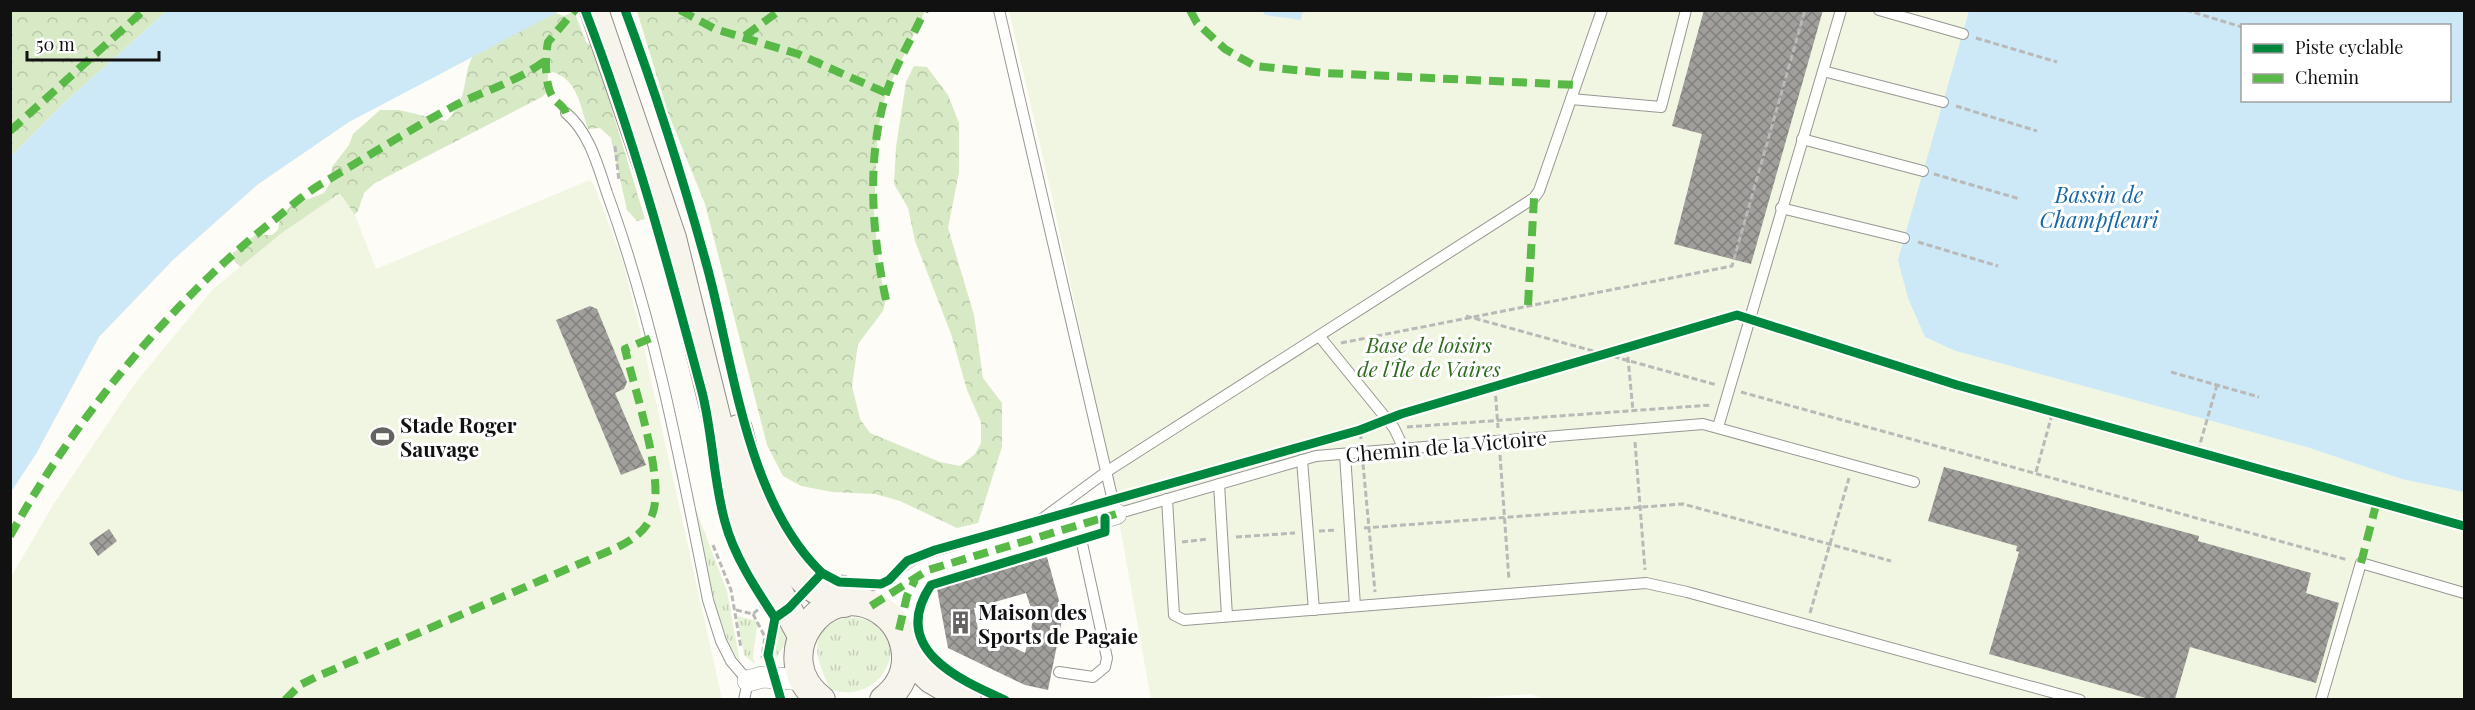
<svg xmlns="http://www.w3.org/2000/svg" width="2475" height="710" font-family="'Playfair Display',serif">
  <defs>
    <pattern id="grass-tufts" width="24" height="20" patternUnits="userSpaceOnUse" patternTransform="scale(1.5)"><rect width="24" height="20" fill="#e7f3d7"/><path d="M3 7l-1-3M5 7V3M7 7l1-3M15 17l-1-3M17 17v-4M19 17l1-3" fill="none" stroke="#c5cfb8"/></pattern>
    <pattern id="forest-crowns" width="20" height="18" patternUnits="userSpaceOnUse" patternTransform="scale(1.5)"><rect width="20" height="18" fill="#d8eac5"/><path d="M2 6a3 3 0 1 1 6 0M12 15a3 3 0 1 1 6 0" fill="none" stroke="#b8c8a8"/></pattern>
    <pattern id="building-cross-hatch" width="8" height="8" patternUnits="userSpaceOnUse" patternTransform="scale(1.5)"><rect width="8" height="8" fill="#a19f9c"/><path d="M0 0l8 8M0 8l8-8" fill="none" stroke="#82807e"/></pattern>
  </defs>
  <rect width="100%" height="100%" fill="#fdfcf7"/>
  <g fill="url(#grass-tufts)">
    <path d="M 696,510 L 727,591 L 740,662 L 730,646 L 716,609 Z"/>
    <path d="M 737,616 L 758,621 L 753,656 L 755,664 L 744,655 Z"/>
    <path d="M 847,617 C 923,620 888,710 830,689 C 815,657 805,630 847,617 Z"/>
    <path d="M 783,618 L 788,640 L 775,659 L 776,632 Z"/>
  </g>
  <g fill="url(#forest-crowns)">
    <path d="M 11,11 L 167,11 L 65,102 L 11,156 Z"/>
    <path d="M 574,11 L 586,42 L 593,47 L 645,219 L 637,221 L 627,210 L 611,138 L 600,128 L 588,129 C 580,106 578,80 553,72 L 548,74 L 547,92 L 542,97 L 375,183 L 364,193 L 358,211 L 352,217 L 244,271 L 233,259 L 233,253 L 255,235 L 272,235 L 278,230 L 280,217 L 291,206 L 324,193 L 330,183 L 332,167 L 349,145 L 353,134 L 380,110 L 399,110 L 446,121 C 471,98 460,78 474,54 L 555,13 L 564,16 Z"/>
    <path d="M 637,11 L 925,11 L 886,93 L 878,129 L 874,212 L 879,268 L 886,300 L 883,311 L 858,344 L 852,386 L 860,419 L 870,433 L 940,462 L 960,466 L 975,454 L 981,443 L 981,422 L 967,390 L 951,334 L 915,241 L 908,208 L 894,184 L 896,147 L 906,82 L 914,66 L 927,67 L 948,95 L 959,123 L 959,172 L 948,228 L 974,315 L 983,378 L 1002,403 L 1002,447 L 978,523 L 957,528 L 900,501 L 875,494 L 832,492 L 801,486 L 783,476 L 767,445 L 705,204 L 668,113 Z"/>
  </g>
  <g fill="#f0f6e1" fill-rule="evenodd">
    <path d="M 1009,11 L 2464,11 L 2464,699 L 1547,700 L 1530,694 L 1440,700 L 1151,699 L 1109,465 L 1051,192 ZM 2242,26 L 2450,26 L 2450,100 L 2242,100 Z"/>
    <path d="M 590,180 L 594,185 L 623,262 L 640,330 L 722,699 L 11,700 L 11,577 L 53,505 L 133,386 L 212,290 L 283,232 L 340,193 L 355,215 L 376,269 Z"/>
  </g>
  <g fill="#cde8f7" fill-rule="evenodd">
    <path d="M 167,11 L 560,11 L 349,122 L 257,185 L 173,260 L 99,337 L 36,454 L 11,492 L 11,156 L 65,102 Z"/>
    <path d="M 1263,11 L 1263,10 L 1311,11 L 1302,13 L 1301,20 L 1265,15 Z"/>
    <path d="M 1969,11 L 2464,11 L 2464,492 L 2402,479 L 2307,447 L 1956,351 L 1925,337 L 1908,298 L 1898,260 ZM 2242,26 L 2450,26 L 2450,100 L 2242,100 Z"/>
  </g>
  <g fill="url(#building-cross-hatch)" fill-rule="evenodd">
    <path d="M 1704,10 L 1823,10 L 1751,264 L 1674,244 L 1702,134 L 1672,126 Z"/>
    <path d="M 590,306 L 597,309 L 627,382 L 624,389 L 615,393 L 646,465 L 621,475 L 556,320 Z"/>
    <path d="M 1944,467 L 2199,536 L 2198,541 L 2311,573 L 2306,593 L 2339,603 L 2316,683 L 2190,647 L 2175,699 L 2149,699 L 1989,654 L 2019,552 L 2016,551 L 2017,546 L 1928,521 Z"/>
    <path d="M 109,529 L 117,541 L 98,556 L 89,543 Z"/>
    <path d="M 1047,557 L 1063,615 L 1048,690 L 1025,685 L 948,648 L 937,589 ZM 1026,593 L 1034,617 L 1025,653 L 978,629 L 974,608 Z"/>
  </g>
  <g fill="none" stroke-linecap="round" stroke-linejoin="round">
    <defs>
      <g id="lane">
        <path d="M 999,10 L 1116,514 L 1316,456 L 1703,424 L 1914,482"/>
        <path d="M 1879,10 L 1963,34"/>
        <path d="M 1823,71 L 1943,102"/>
        <path d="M 1571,99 L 1661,107 L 1686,10"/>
        <path d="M 566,113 C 589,132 598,166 607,193 C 655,324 681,464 708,600 L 721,641 L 731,661 L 748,681 L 744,700"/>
        <path d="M 1802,139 L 1923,171"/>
        <path d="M 1781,208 L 1904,238"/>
        <path d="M 1320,337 L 1394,428 L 1404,449"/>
        <path d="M 1718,427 L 1841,10"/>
        <path d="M 1345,454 L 1355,606"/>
        <path d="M 1302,460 L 1314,610"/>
        <path d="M 1219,484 L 1227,616"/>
        <path d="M 1167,499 L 1174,615 L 1184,620 L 1646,583 L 1687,592 L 2080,700"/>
        <path d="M 1016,538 L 1106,472 L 1534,198 L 1539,191 L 1602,10"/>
        <path d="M 1059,672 L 1093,677 L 1105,667 L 1107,658 L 1078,525"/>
        <path d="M 2321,700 L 2361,563 L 2464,593"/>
      </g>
      <g id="street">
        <path d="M 871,606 L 928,570 L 1116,514"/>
        <path d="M 899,630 L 907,596 L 917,578"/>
        <path d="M 748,681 L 763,677 L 804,680"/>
      </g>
      <g id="secondary">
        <path d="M 594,10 L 672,238 L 717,420 L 730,489 L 757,552 L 802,636"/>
        <path d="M 738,429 C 749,475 774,556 811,586 C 821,594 833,598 844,603"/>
        <path d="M 906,655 L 931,679 L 967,700"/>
        <path d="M 821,700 C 765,658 824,574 880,610 C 894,619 902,632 905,647 C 909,668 901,687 884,700"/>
      </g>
    </defs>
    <use href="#lane" stroke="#979795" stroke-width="12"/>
    <use href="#street" stroke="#979795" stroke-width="22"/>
    <use href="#secondary" stroke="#8e8d8b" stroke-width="30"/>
    <g stroke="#b9b9b8" stroke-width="3" stroke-dasharray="6 3" stroke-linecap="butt">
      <path d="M 2186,10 L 2242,27"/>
      <path d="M 1976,38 L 2057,62"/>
      <path d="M 1956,106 L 2037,131"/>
      <path d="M 615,146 L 619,181"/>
      <path d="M 1934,174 L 2020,199"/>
      <path d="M 1918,242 L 1998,266"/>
      <path d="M 1466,316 L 1717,385"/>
      <path d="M 1341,343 L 1732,266 L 1805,10"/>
      <path d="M 1627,348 L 1633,411"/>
      <path d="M 2171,372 L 2259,397"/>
      <path d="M 1495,387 L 1498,428"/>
      <path d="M 1741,392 L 2348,560"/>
      <path d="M 1407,427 L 1711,405"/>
      <path d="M 1361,439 L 1360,430 L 1376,429"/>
      <path d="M 1635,442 L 1645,570"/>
      <path d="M 2198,451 L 2217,385"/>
      <path d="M 1500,455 L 1509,580"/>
      <path d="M 1363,464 L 1375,592"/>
      <path d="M 2036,472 L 2053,411"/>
      <path d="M 1364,528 L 1683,504 L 1891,561"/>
      <path d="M 1319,531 L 1337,530"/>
      <path d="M 1236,537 L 1295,533"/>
      <path d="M 1182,542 L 1208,539"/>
      <path d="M 713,545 L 731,590 L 741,648"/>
      <path d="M 841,576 L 855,578"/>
      <path d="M 736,610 L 753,614 L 761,607"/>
      <path d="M 1810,613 L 1849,478"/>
      <path d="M 753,614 L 765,637 L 762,658"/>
    </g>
    <use href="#lane" stroke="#fffffe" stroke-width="10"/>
    <use href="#street" stroke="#fffffe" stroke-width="21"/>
    <use href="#secondary" stroke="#f6f4eb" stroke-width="28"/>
    <g stroke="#58b947" stroke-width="8" stroke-dasharray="15 8" stroke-linecap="butt">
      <path d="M 680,10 L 715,29 L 798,54 L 886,93"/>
      <path d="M 1190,10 L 1197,23 L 1225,49 L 1255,66 L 1325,73 L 1576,85"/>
      <path d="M 745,36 L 780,10"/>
      <path d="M 566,113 C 563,105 559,105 554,99 C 544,86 545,57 548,42 L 575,10"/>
      <path d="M 10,131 L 144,10"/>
      <path d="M 886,300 C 872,235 866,159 886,94 C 895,66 912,38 925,10"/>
      <path d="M 1528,305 L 1534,198"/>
      <path d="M 10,536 C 73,421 171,301 274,220 C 289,208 304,194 321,184 C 365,158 409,130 454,106 C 485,90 520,81 547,59"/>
      <path d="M 2361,563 L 2377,501"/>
      <path d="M 871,606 L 928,570 L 1116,514"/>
      <path d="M 899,630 L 907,596 L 915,580"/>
      <path d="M 285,700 L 300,685 L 316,677 L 616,548 C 632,540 645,532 652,515 C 666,481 634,388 625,349 L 651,338"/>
    </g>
    <defs>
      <g id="cycleway">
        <path d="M 585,10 C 633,135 668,264 702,392 C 713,435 713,479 725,522 C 734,556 756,589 775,618"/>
        <path d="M 625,10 C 657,96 684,182 708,270 C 734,367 747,501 822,573"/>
        <path d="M 781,700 L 768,655 L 775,618 L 789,608 L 822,573 L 839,582 L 881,584 L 889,580 L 907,561 L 935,550 L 1360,430 L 1401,414 L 1737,315 L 1957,385 L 2464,526"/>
        <path d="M 1005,700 C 957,679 889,648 931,585 L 1105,532 L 1105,518"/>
      </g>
    </defs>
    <use href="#cycleway" stroke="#fff" stroke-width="13"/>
    <use href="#cycleway" stroke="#00873e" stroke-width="9"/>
  </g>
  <defs>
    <symbol id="stadium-bare" viewBox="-9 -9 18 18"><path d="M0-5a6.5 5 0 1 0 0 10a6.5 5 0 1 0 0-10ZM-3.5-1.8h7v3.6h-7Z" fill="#646362" stroke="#fff" stroke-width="2.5" paint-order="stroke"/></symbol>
    <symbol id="building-bare" viewBox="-9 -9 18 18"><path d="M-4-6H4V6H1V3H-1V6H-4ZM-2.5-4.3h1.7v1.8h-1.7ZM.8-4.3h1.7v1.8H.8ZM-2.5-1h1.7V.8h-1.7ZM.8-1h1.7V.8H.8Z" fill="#646362" stroke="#fff" stroke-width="2.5" paint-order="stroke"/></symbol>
  </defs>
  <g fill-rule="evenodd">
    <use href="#stadium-bare" x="366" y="420" width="33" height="33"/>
    <use href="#building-bare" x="944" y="606" width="33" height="33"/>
  </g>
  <g text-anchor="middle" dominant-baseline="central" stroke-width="6" stroke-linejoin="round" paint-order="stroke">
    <g font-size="21" font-style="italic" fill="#2f6b1f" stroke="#fff">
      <text x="1429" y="344">Base de loisirs<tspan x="1429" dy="24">de l'Île de Vaires</tspan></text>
    </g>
    <g font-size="21" font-weight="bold" fill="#111" stroke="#fff" text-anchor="start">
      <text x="400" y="424">Stade Roger<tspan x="400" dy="24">Sauvage</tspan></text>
      <text x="978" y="611">Maison des<tspan x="978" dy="24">Sports de Pagaie</tspan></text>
    </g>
    <g font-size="21" fill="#111" stroke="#fff">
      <text transform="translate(1446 445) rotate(-5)">Chemin de la Victoire</text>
    </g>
    <g font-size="22" font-style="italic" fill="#1768a6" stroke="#fff">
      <text x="2099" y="194">Bassin de<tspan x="2099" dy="25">Champfleuri</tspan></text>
    </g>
  </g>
  <rect width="2475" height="710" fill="none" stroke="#111111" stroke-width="24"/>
  <rect x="2241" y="24" width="210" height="78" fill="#ffffff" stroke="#a0a0a0" stroke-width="1.5"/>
  <rect x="2253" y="44" width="30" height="9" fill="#00873e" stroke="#a0a0a0" stroke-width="1.5"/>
  <text x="2295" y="54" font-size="18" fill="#111111">Piste cyclable</text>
  <rect x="2253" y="74" width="30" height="9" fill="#58b947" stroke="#a0a0a0" stroke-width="1.5"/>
  <text x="2295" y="84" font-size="18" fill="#111111">Chemin</text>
  <path d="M27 51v9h132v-9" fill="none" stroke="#111111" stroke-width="3"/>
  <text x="36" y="51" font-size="18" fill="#111111" stroke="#ffffff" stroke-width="4.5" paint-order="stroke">50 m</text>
</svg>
